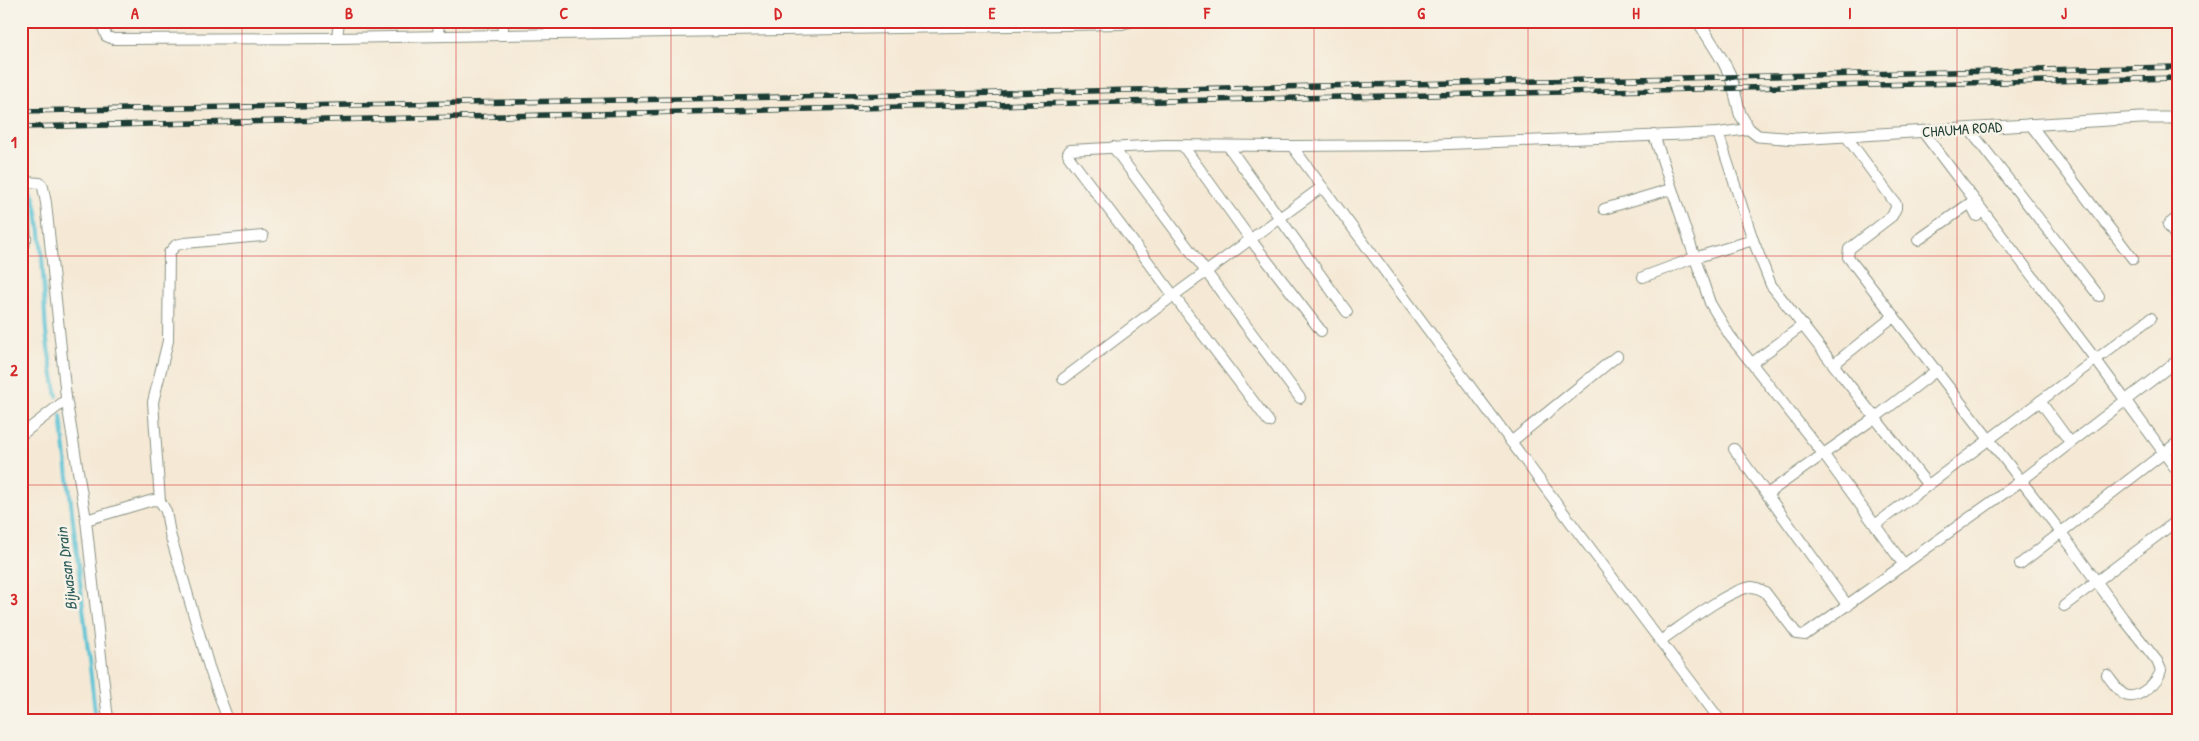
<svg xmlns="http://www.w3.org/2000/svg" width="2199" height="741" font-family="'Patrick Hand',sans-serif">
  <rect width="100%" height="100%" fill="#f7f3e8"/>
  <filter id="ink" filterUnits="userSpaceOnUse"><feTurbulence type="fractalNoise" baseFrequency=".02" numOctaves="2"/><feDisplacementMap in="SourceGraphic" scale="10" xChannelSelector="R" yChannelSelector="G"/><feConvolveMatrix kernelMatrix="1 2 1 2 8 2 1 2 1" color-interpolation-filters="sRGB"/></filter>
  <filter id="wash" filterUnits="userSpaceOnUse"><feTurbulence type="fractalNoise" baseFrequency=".0096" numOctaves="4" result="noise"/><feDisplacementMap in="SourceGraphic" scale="20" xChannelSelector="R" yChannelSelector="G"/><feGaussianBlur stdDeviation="1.12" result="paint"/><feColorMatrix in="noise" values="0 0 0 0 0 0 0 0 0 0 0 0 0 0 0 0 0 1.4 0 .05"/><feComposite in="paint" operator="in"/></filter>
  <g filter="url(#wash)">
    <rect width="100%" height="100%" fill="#f5e9d5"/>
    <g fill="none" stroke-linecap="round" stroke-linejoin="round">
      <g stroke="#59c2d5" stroke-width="4">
        <path d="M 21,173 L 27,173 C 45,224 42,278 46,332 C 48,353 53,375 57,396"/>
        <path d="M 61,416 L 96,720"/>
      </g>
    </g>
  </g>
  <g filter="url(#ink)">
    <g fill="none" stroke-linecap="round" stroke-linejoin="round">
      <defs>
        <g id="minor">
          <path d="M 101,21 L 106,36 L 113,39 L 337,38 L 1122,24 L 1133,21"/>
          <path d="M 502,35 L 504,21"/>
          <path d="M 438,36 L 439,21"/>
          <path d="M 337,38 L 339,21"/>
          <path d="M 2030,124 L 2133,259"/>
          <path d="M 1969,129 L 2099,296"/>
          <path d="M 1923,132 L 2096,360 L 2178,472"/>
          <path d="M 1718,133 L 1753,240 L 1771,285 L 1927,484"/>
          <path d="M 1654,135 L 1710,303 L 1730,336 L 1824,455 L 1904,565"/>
          <path d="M 1846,136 L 1896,204 L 1896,208 L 1892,216 L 1849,249 L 1848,257 L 2060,531 L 2123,618 L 2157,661 L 2161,670 C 2159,681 2138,701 2125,695 C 2118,692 2112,681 2107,675"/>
          <path d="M 1183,146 L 1251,240 L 1321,331"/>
          <path d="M 1228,146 L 1347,312"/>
          <path d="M 1292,146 L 1578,532 L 1720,720"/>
          <path d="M 1113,147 L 1300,398"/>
          <path d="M 1604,209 L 1671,189"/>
          <path d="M 1977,216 L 1973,208 L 1977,203"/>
          <path d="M 2178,217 L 2168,225 L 2178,240"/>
          <path d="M 1918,240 L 1969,204"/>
          <path d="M 21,249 L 26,239 L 22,188 L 27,182 L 40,183 L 43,187 L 46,203 L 66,397 L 86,520 L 108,720"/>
          <path d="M 1643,277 L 1694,258 L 1753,240"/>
          <path d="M 1752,363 L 1803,325"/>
          <path d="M 1834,364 L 1894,316"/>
          <path d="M 1063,379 L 1173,296 L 1322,187"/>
          <path d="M 2040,401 L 2070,442"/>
          <path d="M 1269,422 L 1069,157 L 1068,153 L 1070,150 L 1165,145 L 1292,146 L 1425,145 L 1718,133 L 1749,129"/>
          <path d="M 21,435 L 66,400"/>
          <path d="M 1511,442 L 1617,356"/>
          <path d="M 1734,449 L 1848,606"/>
          <path d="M 1767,494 L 1876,417 L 1937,370"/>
          <path d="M 86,520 L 153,500 L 160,501"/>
          <path d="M 1875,525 L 2151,318"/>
          <path d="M 2020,564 L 2178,442"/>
          <path d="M 2064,606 L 2178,520"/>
          <path d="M 1660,641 C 1681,627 1727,590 1751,587 C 1757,587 1760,589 1765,592 L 1797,634 L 1805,635 L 2021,481 L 2178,360"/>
          <path d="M 228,720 L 209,667 L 170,534 L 166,511 L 160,501 L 153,402 L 168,341 L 169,253 L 176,245 L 185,243 L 263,236"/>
        </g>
        <path id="tertiary" d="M 1698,21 L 1723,61 L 1731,77 L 1740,114 L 1749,129 L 1758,136 L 1796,139 L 2141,118 L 2178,118"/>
      </defs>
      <use href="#minor" stroke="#8a9384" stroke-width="12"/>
      <use href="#tertiary" stroke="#8a9384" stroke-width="13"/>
      <use href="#minor" stroke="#fff" stroke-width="10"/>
      <use href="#tertiary" stroke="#fff" stroke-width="11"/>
      <defs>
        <g id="rail">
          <path d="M 21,111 L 955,94 L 2178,67"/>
          <path d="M 21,127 L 2178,78"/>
        </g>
      </defs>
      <use href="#rail" stroke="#1f3d34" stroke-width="5.5"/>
      <use href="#rail" stroke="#f7f3e8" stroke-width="4" stroke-dasharray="11" stroke-linecap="butt"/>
    </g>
  </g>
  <path fill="none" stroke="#d62828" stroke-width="1" stroke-opacity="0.55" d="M 242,21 L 242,720M 456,21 L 456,720M 671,21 L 671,720M 885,21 L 885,720M 1100,21 L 1100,720M 1314,21 L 1314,720M 1528,21 L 1528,720M 1743,21 L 1743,720M 1957,21 L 1957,720M 21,256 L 2178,256M 21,485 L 2178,485"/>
  <g text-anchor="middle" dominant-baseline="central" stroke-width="5" stroke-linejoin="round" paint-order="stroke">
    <g font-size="15" fill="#1f3d34" stroke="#f7f3e8">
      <text transform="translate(1962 129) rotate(-4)">CHAUMA ROAD</text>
    </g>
    <g font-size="16" font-style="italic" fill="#2e5e5c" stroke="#f7f3e8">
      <text transform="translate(66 569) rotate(-97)">Bijwasan Drain</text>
    </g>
  </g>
  <rect width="2199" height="741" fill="none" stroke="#f7f3e8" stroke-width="55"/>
  <rect x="28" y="28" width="2144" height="686" fill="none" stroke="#d62828" stroke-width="2"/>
  <g font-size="16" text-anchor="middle" font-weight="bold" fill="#d62828">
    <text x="135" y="19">A</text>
    <text x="349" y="19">B</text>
    <text x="564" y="19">C</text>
    <text x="778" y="19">D</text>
    <text x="992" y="19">E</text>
    <text x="1207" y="19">F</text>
    <text x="1421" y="19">G</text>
    <text x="1636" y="19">H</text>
    <text x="1850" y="19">I</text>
    <text x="2064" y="19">J</text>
    <text x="14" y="148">1</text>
    <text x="14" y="376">2</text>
    <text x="14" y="605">3</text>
  </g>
</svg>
